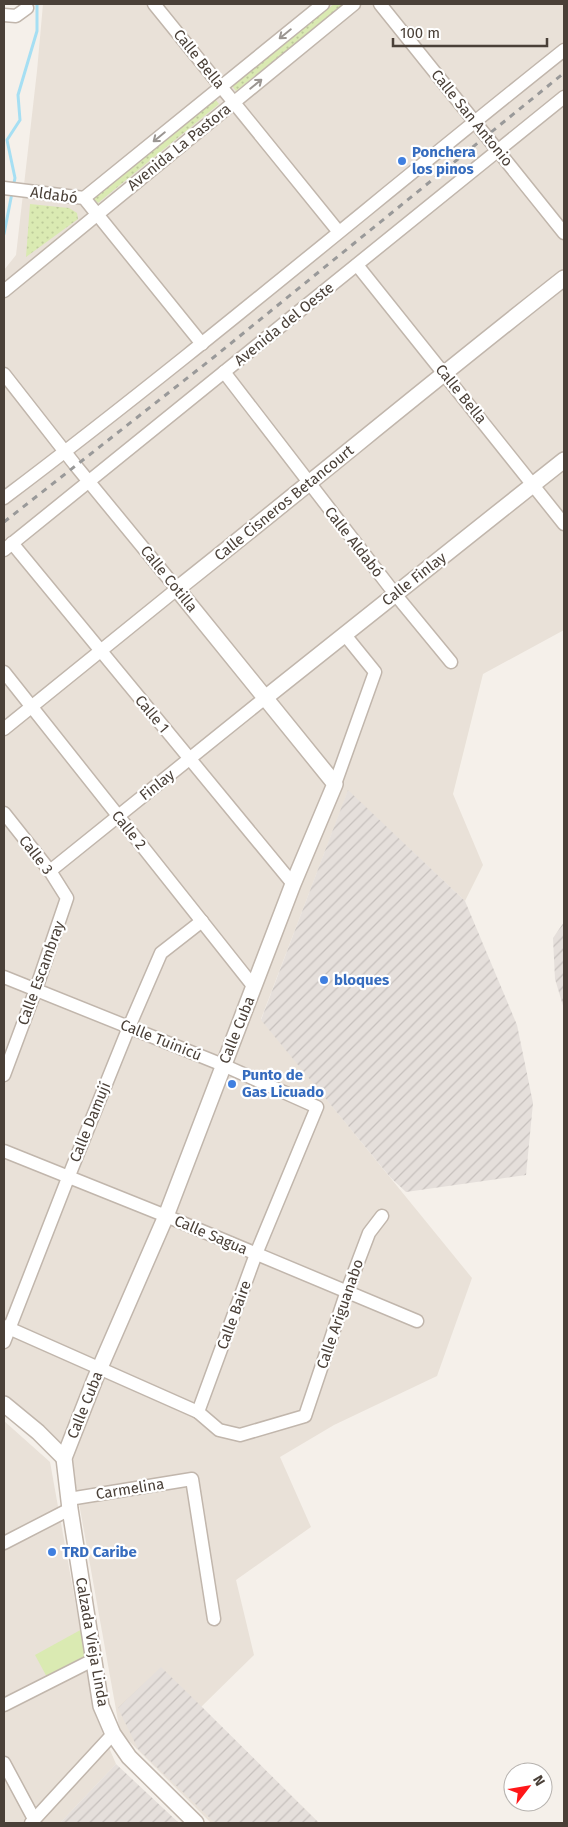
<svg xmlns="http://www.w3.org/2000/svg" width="568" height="1827" font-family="'Fira Sans',sans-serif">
  <defs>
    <pattern id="industrial-furrows" width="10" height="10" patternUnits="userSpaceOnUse" patternTransform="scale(1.25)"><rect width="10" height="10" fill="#e5dfdb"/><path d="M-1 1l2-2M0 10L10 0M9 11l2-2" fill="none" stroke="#c6c0bd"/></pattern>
    <pattern id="grass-dots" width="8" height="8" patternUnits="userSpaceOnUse" patternTransform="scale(1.25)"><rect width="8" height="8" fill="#daeab2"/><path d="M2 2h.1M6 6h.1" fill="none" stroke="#bdca9a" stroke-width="1.8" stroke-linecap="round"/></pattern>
  </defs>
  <rect width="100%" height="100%" fill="#f5f0ea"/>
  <g fill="#e9e1d8">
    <path d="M 43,4 L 564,4 L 564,630 L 483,674 L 453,794 L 483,865 L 465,901 L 348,791 L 261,1019 L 472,1278 L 437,1376 L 334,1425 L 280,1457 L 311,1527 L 236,1580 L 254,1655 L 201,1707 L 319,1823 L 211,1823 L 120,1732 L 72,1464 L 46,1431 L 4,1394 L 4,270 L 16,255 L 37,71 Z"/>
    <path d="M 4,1421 L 50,1462 L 96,1717 L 116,1764 L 60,1823 L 4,1823 Z"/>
  </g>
  <g fill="url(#industrial-furrows)">
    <path d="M 348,790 L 465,901 L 517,1025 L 533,1103 L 526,1175 L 406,1192 L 390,1177 L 261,1020 Z"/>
    <path d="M 564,922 L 564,1009 L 555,979 L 553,938 Z"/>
    <path d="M 161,1667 L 201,1706 L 319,1823 L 215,1823 L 138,1749 L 118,1708 Z"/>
    <path d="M 116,1764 L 179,1823 L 60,1823 Z"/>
  </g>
  <g fill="url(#grass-dots)">
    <path d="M 334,4 L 344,4 L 236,91 L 232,86 Z"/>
    <path d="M 215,99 L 219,104 L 98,203 L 93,198 Z"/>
    <path d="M 30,204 L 69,208 L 77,213 L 78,219 L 26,257 Z"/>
  </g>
  <path fill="#daeab2" d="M 84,1628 L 90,1657 L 48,1679 L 35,1655 Z"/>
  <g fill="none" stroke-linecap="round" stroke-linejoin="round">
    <g stroke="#a6dff3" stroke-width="3">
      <path d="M 13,187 L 15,178 L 7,140 L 20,120 L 18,95 L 37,31 L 37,4"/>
      <path d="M 4,234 L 12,193"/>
    </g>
    <defs>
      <g id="minor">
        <path d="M 154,4 L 338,231"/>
        <path d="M 380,4 L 564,233"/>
        <path d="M 4,15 L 16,16 L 27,8"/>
        <path d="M 4,188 L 84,198 L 202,344"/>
        <path d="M 84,198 L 323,4"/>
        <path d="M 357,265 L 564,524"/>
        <path d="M 4,291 L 354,4"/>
        <path d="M 224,372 L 395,594 L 451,662"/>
        <path d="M 4,374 L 76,466 L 177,589 L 4,729"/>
        <path d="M 4,498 C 195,354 377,199 564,50"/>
        <path d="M 12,543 L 293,884"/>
        <path d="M 4,550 L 564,97"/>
        <path d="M 4,672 L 254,987"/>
        <path d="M 335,784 L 375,672 L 345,635"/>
        <path d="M 4,813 L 50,871 L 67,898 L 36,989 L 4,1075"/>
        <path d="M 50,871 L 265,698"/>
        <path d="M 4,977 L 223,1065 L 317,1107 L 256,1254 L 198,1412"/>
        <path d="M 4,1151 L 166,1216 L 417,1321"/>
        <path d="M 4,1326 L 198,1412 L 219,1430 L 240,1435 L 305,1416 L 347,1291 L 369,1233 L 382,1216"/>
        <path d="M 4,1342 L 68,1178 L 129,1027 L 161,953 L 202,921"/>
        <path d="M 69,1499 L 192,1479 L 214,1619"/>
        <path d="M 4,1543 L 70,1509"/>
        <path d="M 4,1705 L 93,1660"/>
        <path d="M 4,1763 L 34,1819"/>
        <path d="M 31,1823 L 113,1734"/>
      </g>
      <g id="tertiary">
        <path d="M 265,698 L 564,460"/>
        <path d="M 4,1404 L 38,1432 L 64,1458"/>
        <path d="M 196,1823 L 129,1757 L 113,1734 L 101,1706 L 70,1509 L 64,1458 L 95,1379 L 166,1216 L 293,884 L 335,784 L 177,589 C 307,486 434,380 564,278"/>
      </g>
    </defs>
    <use href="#minor" stroke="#c1b6ac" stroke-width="15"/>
    <use href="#tertiary" stroke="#c1b6ac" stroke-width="18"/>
    <use href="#minor" stroke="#fff" stroke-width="12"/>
    <use href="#tertiary" stroke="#fff" stroke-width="15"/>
    <path stroke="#999" stroke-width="3" stroke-dasharray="6 6" stroke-linecap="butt" d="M 4,522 L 214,357 L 564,73"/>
  </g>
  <defs><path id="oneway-shaft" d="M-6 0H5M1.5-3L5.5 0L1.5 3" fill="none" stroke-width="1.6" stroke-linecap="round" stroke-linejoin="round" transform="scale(1.25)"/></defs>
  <g stroke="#9b9692">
    <use href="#oneway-shaft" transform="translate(285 34) rotate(141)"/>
    <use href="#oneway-shaft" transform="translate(256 84) rotate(-39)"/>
    <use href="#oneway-shaft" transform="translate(159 137) rotate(141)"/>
  </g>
  <g fill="#3f7fe0" stroke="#fff" stroke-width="2">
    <circle cx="402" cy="161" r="5"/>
    <circle cx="324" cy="980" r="5"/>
    <circle cx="232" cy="1084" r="5"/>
    <circle cx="52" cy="1552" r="5"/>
  </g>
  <g text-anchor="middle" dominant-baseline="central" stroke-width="4.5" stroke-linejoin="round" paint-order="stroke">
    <g font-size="15" fill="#4a4038" stroke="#fff">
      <text transform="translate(199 59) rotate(51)">Calle Bella</text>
      <text transform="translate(472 118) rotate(51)">Calle San Antonio</text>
      <text transform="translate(179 147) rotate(-39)">Avenida La Pastora</text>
      <text transform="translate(54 195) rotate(8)">Aldabó</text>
      <text transform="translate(284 324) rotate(-39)">Avenida del Oeste</text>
      <text transform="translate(461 394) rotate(51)">Calle Bella</text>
      <text transform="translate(284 503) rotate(-39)">Calle Cisneros Betancourt</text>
      <text transform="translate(354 542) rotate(52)">Calle Aldabó</text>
      <text transform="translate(169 579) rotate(51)">Calle Cotilla</text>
      <text transform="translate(414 579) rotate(-38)">Calle Finlay</text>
      <text transform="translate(152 714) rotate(50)">Calle 1</text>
      <text transform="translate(157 785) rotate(-38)">Finlay</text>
      <text transform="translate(129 830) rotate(51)">Calle 2</text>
      <text transform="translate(36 855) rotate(52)">Calle 3</text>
      <text transform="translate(41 973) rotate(-70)">Calle Escambray</text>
      <text transform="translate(237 1030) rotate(-68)">Calle Cuba</text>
      <text transform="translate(161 1040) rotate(22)">Calle Tuinicú</text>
      <text transform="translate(90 1122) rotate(-68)">Calle Damují</text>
      <text transform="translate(211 1235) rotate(23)">Calle Sagua</text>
      <text transform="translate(340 1314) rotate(-71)">Calle Ariguanabo</text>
      <text transform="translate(234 1315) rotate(-70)">Calle Baire</text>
      <text transform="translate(85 1405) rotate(-68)">Calle Cuba</text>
      <text transform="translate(130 1489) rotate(-9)">Carmelina</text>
      <text transform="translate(92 1642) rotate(80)">Calzada Vieja Linda</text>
    </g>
    <g font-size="15" font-weight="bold" fill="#366cbe" stroke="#fff" text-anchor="start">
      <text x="412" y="152">Ponchera<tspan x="412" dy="17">los pinos</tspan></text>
      <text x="334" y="980">bloques</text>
      <text x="242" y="1075">Punto de<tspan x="242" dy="17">Gas Licuado</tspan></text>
      <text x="62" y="1552">TRD Caribe</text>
    </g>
  </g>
  <rect width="568" height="1827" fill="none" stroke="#4a4038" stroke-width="10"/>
  <g transform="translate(528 1787) rotate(59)"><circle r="24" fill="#ffffff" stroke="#b7b3af"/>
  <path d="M0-4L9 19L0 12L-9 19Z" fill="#ff1719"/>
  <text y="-8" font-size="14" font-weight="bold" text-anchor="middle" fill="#4a4038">N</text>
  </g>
  <path d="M393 38v8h154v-8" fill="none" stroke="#4a4038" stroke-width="2.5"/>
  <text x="400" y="38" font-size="15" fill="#4a4038" stroke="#ffffff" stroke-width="4" paint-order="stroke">100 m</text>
</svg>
